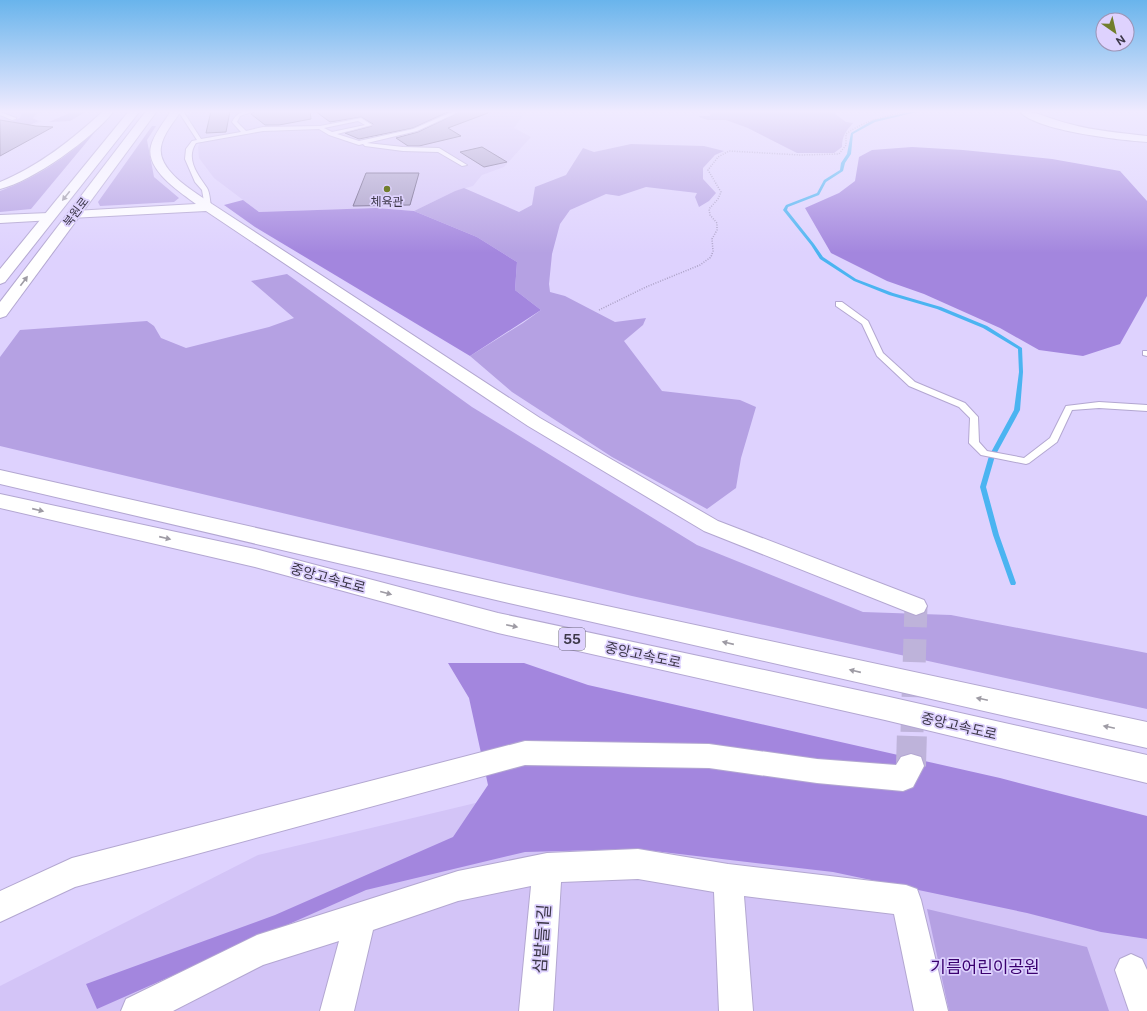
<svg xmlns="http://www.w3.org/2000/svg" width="1147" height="1011" font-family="'Public Sans','Noto Sans KR',sans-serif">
  <rect width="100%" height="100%" fill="#ded2fe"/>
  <g fill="#d3c4f7">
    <path d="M 0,111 L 43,111 L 34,119 L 42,121 L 0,142 Z"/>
    <path d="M 197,111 L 526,111 L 514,128 L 531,137 L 504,167 L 482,175 L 473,186 L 455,191 L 414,211 L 376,208 L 259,212 L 214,178 L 199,158 L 198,147 L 202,138 L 184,116 Z"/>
    <path d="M 617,769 L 1147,864 L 1147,1011 L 0,1011 L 0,986 L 258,855 Z"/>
  </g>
  <g fill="#b5a1e3">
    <path d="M 17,111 L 40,111 L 32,118 L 38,121 L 0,140 L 4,126 L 20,118 L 22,113 Z"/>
    <path d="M 74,111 L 87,111 L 70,121 L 49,122 Z"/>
    <path d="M 711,111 L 831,111 L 846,122 L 853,123 C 846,131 842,136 842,147 L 834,153 L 797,153 L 748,128 L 726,120 L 708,120 L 699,117 L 699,116 L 710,116 Z"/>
    <path d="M 152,126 L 156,126 L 147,140 L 154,177 L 179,198 L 174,202 L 100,206 L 98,202 Z"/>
    <path d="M 95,132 L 31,209 L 0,212 L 0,191 C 39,177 64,158 95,132 Z"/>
    <path d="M 631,144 L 704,146 L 724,151 L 715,155 L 703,168 L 703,179 L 716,193 L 709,201 L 699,207 L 695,197 L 697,193 L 646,187 L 619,196 L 606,194 L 570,210 L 560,224 L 552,254 L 549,284 L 550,292 L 565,296 L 615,322 L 646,318 L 643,325 L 624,341 L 662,391 L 740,400 L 756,407 L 741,458 L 736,488 L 707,509 L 612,457 L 512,392 L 470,356 L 523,323 L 541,310 L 515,290 L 517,262 L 477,237 L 414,211 L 455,191 L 464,188 L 519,212 L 532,205 L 535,187 L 566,175 L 583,148 L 594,152 Z"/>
    <path d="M 287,274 L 472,407 L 697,545 L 863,612 L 951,615 L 1147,653 L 1147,709 L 632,596 L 0,446 L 0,357 L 20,330 L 147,321 L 154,326 L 161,338 L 186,348 L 269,327 L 294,318 L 251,281 Z"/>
    <path d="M 927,909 L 1087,947 L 1109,1011 L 949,1011 Z"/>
  </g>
  <g fill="#a386de">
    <path d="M 912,147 L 963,150 L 1052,159 L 1120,171 L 1147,201 L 1147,296 L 1120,344 L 1083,356 L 1039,350 L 1000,328 L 924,294 L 887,281 L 831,253 L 805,208 L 839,193 L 855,181 L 859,157 L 872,150 Z"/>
    <path d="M 243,200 L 259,212 L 376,208 L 414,211 L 477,237 L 517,262 L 515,290 L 541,310 L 470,356 L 255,227 L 224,205 Z"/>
    <path d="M 448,663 L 524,663 L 588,685 L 1000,778 L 1147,816 L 1147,939 L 1101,932 L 1027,913 L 833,872 L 637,849 L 525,852 L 366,890 L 97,1009 L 86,984 L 275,915 L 453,837 L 488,785 L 469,698 Z"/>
  </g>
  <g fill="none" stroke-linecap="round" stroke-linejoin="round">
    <path fill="#4bb4f1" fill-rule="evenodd" d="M 915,111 L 921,111 L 875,122 L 853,134 L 851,154 L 845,163 L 843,171 L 826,182 L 819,195 L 788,207 L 787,210 L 814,244 L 823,257 L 856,279 L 893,293 L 941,307 L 987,326 L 1022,348 L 1023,372 L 1020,410 L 995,456 L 986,487 L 999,535 L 1016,583 L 1015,585 L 1011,585 L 1010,583 L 993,535 L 980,487 L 989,456 L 1014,410 L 1019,372 L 1018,349 L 983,328 L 937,309 L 889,295 L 854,281 L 820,259 L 811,245 L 783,210 L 786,205 L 817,193 L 824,180 L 840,170 L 841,163 L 847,154 L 851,133 L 873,120 Z"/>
  </g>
  <g fill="#a69bc4" stroke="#60557a">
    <path d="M 211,111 L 230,111 L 226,132 L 206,133 Z"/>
    <path d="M 255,111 L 310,111 L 311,119 L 279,125 L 265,125 L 251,114 Z"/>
    <path d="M 315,111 L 450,111 L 413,128 L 359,139 L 345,133 L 372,126 L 373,124 L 361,117 L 330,122 Z"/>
    <path d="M 462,111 L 488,111 L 488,113 L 448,128 L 461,136 L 419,146 L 408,146 L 396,138 L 418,132 Z"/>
    <path d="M 0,120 L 36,126 L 53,127 L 0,156 Z"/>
    <path d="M 482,147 L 507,162 L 484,167 L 460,152 Z"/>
    <path d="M 366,173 L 419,173 L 410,205 L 353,206 Z"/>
  </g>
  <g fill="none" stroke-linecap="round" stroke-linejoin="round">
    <path stroke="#beb3da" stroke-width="23" stroke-dasharray="23 12" stroke-linecap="butt" d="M 912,732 L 916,606"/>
    <path stroke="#beb3da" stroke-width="30" stroke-dasharray="30 14" stroke-linecap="butt" d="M 911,766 L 912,731"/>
    <defs>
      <g id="service">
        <path d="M 178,111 L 183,111 L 201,139 L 241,132 L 232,122 C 237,112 243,111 254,111 L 240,116 L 237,122 L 246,131 L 263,127 L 320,126 L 361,118 L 372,125 L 337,134 L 359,141 L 413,129 L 454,111 L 461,111 L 417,131 L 367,143 L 403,147 L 439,148 L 467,165 L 462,166 L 438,152 L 403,151 L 365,146 L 363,144 L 359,145 L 329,135 L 319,129 L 263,131 L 196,143 C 185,159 198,175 207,188 C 210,193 210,201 211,207 L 208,209 L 205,207 L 202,190 L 195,182 L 185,159 L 186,149 L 192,141 L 197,140 ZM 358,121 L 365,125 L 332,132 L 324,128 Z"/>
        <path d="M 0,112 L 16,118 L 16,119 L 12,120 L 0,115 Z"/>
        <path d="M 836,302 L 842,302 L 868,321 L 883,353 L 915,382 L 965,403 L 978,417 L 979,442 L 987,451 L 1024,458 L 1050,438 L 1066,406 L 1099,402 L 1147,405 L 1147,411 L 1099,408 L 1072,410 L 1057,442 L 1029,463 L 1026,464 L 981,455 L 969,443 L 970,418 L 959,407 L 909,386 L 877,356 L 862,324 L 836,306 Z"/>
        <path d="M 1143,351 L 1147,351 L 1147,356 L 1143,355 Z"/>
      </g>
      <g id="minor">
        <path d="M 103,111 L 114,111 C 93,138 33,181 0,189 L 0,182 C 39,166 72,140 103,111 Z"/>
        <path d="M 171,111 L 181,111 C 174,122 163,134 161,147 C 157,171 195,192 212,204 L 540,418 L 718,521 L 924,600 L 927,606 L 924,612 L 916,615 L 908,612 L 704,531 L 528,426 L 206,211 L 70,218 L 68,215 L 74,211 L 196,204 C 180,192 145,170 151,146 C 154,134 164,122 171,111 Z"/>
        <path d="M 49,213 L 55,217 L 53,220 L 0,223 L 0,215 Z"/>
        <path d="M 525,741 L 709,744 L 817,759 L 896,765 L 901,757 L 911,754 L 921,757 L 924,766 L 913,787 L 903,791 L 817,783 L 709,768 L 525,765 L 75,887 L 0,922 L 0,891 L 72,858 Z"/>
        <path d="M 638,849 L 728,864 L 906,885 L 917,889 L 921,900 L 948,1011 L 914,1011 L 894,914 L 744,896 L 753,1011 L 719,1011 L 714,892 L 638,879 L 561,882 L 553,1011 L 519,1011 L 531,886 L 458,901 L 373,930 L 354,1011 L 320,1011 L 339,941 L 263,965 L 173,1011 L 121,1011 L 126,999 L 257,935 L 458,871 L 547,853 Z"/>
        <path d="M 1131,954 L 1142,959 L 1147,970 L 1147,1011 L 1129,1011 L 1115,970 L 1120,959 Z"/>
      </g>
      <g id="tertiary">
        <path d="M 129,111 L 140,111 L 5,282 L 0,284 L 0,269 Z"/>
        <path d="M 146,111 L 157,111 L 6,316 L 0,318 L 0,302 Z"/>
        <path d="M 1019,111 C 1037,111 1052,120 1070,124 C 1095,131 1121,133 1147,136 L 1147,142 C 1120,140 1036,131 1019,111 Z"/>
      </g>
      <g id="motorway">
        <path d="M 0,470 L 509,585 L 1147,722 L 1147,748 L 509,603 L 0,484 Z"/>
        <path d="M 0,494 L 255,549 L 498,613 L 885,696 L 1147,755 L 1147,783 L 885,720 L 498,633 L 255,567 L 0,508 Z"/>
      </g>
    </defs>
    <use href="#service" stroke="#b3a7d1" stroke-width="2"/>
    <use href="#minor" stroke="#b3a7d1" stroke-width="2"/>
    <use href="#tertiary" stroke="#b3a7d1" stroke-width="2"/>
    <use href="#motorway" stroke="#b3a7d1" stroke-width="2"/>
    <path stroke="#aba1c5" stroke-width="1.5" stroke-dasharray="1 1.5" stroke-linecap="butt" d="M 599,310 L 646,287 L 700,265 L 711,257 L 713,251 L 712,239 L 717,230 L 717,223 L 710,215 L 709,209 L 718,199 L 721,192 L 708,170 L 718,157 L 729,151 L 800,155 L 839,154 L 846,145 L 846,134 C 865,120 887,116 910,111"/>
    <use href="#service" fill="#fff" fill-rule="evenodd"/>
    <use href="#minor" fill="#fff" fill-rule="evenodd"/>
    <use href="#tertiary" fill="#fff" fill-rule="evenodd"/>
    <use href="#motorway" fill="#fff" fill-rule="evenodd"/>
  </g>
  <defs><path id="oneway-solid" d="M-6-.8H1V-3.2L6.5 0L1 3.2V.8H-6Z"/></defs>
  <g fill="#9e9ba4">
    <use href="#oneway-solid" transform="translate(66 196) rotate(129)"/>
    <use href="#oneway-solid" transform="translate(24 281) rotate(-53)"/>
    <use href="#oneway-solid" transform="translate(38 510) rotate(13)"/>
    <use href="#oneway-solid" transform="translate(165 538) rotate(13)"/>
    <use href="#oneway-solid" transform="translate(386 593) rotate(15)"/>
    <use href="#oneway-solid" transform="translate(512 626) rotate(12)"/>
    <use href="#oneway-solid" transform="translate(728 643) rotate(-167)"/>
    <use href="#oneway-solid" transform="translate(855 671) rotate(-167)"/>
    <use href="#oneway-solid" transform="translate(982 699) rotate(-168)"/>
    <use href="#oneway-solid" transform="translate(1109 727) rotate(-168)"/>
  </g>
  <linearGradient id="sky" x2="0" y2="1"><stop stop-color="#69b4ec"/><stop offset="0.44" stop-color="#f0ebff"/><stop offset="1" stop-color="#f0ebff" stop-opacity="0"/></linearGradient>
  <rect width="1147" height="253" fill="url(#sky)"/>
  <circle fill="#717e2c" stroke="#ded2fe" stroke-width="1.5" cx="387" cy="189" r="4"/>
  <g text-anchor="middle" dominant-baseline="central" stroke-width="3.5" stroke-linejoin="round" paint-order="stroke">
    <g font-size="12" fill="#3c3748" stroke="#ded2fe">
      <text x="387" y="202">체육관</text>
    </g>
    <g font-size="12" fill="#3c3748" stroke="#ded2fe">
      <text transform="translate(76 212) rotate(-53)">북원로</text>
    </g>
    <rect fill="#ded2fe" stroke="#6d667f" stroke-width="1" x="559" y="628" width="26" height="22" rx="3"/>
    <g font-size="13" font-weight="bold" fill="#3c3748">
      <text x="572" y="639">55</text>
    </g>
    <g font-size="14" fill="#3c3748" stroke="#ded2fe">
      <text transform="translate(328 578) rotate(15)">중앙고속도로</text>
      <text transform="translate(643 655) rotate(12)">중앙고속도로</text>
      <text transform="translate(959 726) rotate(13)">중앙고속도로</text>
    </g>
    <g font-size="17" fill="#3c3748" stroke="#ded2fe">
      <text transform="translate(542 939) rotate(-86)">섬밭들1길</text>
    </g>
    <g font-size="17" fill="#3a006f" stroke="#ded2fe">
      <text x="985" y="967">기름어린이공원</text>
    </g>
  </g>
  <g transform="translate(1115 32) rotate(146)"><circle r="19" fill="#ded2fe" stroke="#9d94b5"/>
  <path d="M0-3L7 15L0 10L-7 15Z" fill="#717e2c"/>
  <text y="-6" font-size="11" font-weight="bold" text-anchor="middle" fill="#3c3748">N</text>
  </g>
</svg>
